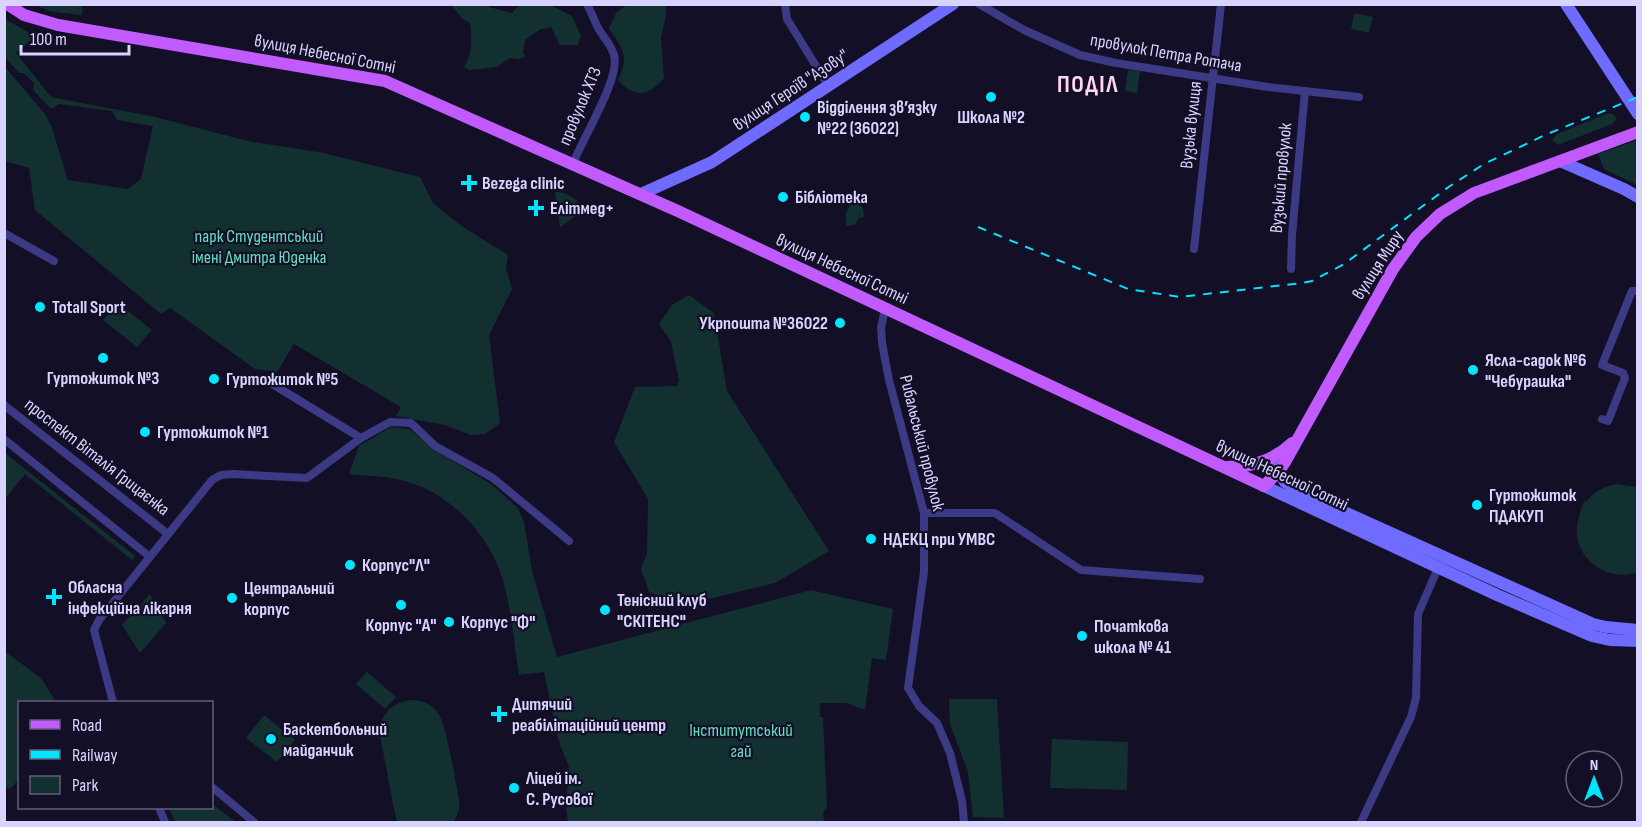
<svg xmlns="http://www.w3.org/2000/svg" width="1642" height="827" font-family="'Sofia Sans Condensed',sans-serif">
  <rect width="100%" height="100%" fill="#130f26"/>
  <g fill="#12302f">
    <path d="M 35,5 L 80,5 L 83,9 L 81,15 L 78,15 L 49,11 Z"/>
    <path d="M 451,5 L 488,5 L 489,7 L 512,13 L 519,5 L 550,5 L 572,16 L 581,36 L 578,45 L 560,45 L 551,27 L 539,30 L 525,40 L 523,52 L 525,57 L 519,59 L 510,58 L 497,67 L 469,70 L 464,67 C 473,54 472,37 470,23 L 462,18 Z"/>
    <path d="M 626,5 L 666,5 L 666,15 L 661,38 L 664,78 C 648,97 634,98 618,80 C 630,55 622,49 609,28 L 616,13 Z"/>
    <path d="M 1354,13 L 1373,17 L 1369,33 L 1351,29 Z"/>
    <path d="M 5,19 L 35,36 L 16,53 L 51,97 L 155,117 L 248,141 L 324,153 L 420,177 L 433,203 L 460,225 L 508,255 L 506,268 L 512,289 L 489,335 L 500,423 L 485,434 L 471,435 L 445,425 L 396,416 L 401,407 L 294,344 L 277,372 L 255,369 L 170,308 L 161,314 L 35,210 L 29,168 L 5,161 L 5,67 L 45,114 L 51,125 L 68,180 L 128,189 L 141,179 L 153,126 L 117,120 L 112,111 L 59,104 L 51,109 L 33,90 L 34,83 L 24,73 L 19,73 L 5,57 Z"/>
    <path d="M 1128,70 L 1140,71 L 1137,93 L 1125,91 Z"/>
    <path d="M 1606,114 L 1613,114 L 1617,119 L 1612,124 L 1558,145 L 1552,140 L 1557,134 Z"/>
    <path d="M 1635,141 L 1637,142 L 1637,185 L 1604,169 L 1598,154 Z"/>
    <path d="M 555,192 C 568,192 577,200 586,209 L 560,227 Z"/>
    <path d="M 851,203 L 863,207 L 864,217 L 859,218 L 855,225 L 846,226 L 846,213 Z"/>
    <path d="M 689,295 L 714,313 L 727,391 L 829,551 L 775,583 L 683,605 L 649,592 L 641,569 L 647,553 L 648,499 L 614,442 L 635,387 L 677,386 L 679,380 L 671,342 L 659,324 L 672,305 Z"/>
    <path d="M 118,303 L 152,330 L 137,347 L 103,320 Z"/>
    <path d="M 391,427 L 409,429 L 434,450 L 491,484 L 517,507 L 524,522 L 532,571 L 557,657 L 811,590 L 893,609 L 886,660 L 872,658 L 865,710 L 847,703 L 820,703 L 820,717 L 823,717 L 827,807 L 823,812 L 824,822 L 568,822 L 566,808 L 569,767 L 558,739 L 544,672 L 519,675 C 514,645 512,613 504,584 C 492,538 453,495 408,482 C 389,476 368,476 349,474 L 359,446 Z"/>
    <path d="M 5,453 L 135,556 L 132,560 L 25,474 L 5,499 Z"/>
    <path d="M 1617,484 L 1637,487 L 1638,572 C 1611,582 1579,563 1577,534 C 1576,522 1580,513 1584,501 L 1586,502 C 1594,491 1604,487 1617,484 Z"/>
    <path d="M 150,594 L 166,623 L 140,653 L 122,625 Z"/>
    <path d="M 4,651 L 41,678 L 56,702 L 20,702 L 19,779 L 10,789 L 4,786 Z"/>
    <path d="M 367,672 L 396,697 L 385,709 L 356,684 Z"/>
    <path d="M 949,699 L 997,699 L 1004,818 L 973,817 L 968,772 L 950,724 Z"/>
    <path d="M 410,700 C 421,700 431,703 438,713 C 447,725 455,781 459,799 L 459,810 L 454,822 L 399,822 L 396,819 L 379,730 C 382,713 392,703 410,700 Z"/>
    <path d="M 264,715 L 295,740 L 277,762 L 246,738 Z"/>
    <path d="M 1052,739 L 1128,742 L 1127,790 L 1050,788 Z"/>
    <path d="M 212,804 L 236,822 L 175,822 L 169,808 L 212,808 Z"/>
  </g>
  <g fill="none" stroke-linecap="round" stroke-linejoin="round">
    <g stroke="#3d3a85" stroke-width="8">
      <path d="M 785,4 L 787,19 L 829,87"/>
      <path d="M 979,4 L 1024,30 L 1080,55 L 1116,63 L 1268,87 L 1359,97"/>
      <path d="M 573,164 C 582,139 621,78 614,55 C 611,44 602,36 597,26 C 594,19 591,12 587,4"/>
      <path d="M 4,233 L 54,261"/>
      <path d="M 1194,249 L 1221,4"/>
      <path d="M 1291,269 L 1292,235 L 1305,91"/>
      <path d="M 885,309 L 881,328 L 882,343 L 889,380 L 924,513 L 924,572 L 908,688 L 919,706 L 937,723 L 950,753 L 962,801 L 964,822"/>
      <path d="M 264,379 L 361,438"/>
      <path d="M 4,405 L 168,534"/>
      <path d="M 1602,419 L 1608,421 L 1625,378 L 1623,373 L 1602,365 L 1632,291 L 1638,291"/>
      <path d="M 4,439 L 150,557"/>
      <path d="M 924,513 L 995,513 L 1081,570 L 1200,579"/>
      <path d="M 113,702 L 94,630 L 99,620 L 212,480 L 221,475 L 233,474 L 307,478 L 361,438 L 390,422 L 411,423 L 435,446 L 493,478 L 569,541"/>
      <path d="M 212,787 L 254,822"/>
      <path d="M 159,808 L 165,822"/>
      <path d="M 1361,822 L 1411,717 L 1416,698 L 1418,614 L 1438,568"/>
    </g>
    <g stroke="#6f6bff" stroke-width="12">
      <path d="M 1566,4 L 1638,114"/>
      <path d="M 1560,161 L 1624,189 L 1638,197"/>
      <path d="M 641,194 L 712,162 L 953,4"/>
      <path d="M 1268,460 L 1276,466 L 1285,482 L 1302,493 L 1593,624 L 1606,627 L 1638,630"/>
      <path d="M 1264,486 L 1497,595 L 1592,636 L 1610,640 L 1638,641"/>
    </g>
    <g stroke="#c25bff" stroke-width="12">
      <path d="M 7,4 L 24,15 L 58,25 L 385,81 L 680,212 L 1264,486 L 1279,471 L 1285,462 L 1393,269 L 1416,237 L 1440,214 L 1474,193 L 1638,132"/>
      <path d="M 1226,467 C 1252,467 1273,461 1292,443"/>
    </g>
    <path stroke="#00e5ff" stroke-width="2" stroke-dasharray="9 8" stroke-linecap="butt" d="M 978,227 L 1128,289 L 1180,297 L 1302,283 L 1312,281 L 1344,264 L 1450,186 L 1484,164 L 1545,135 L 1638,97"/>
  </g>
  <g fill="#00e5ff" stroke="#130f26" stroke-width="2">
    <circle cx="991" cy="97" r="6"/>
    <circle cx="805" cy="117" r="6"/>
    <path d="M466 174h6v6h6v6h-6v6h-6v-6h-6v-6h6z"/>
    <circle cx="783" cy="197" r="6"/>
    <path d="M533 199h6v6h6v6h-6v6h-6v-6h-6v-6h6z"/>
    <circle cx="40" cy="307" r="6"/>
    <circle cx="840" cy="323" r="6"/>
    <circle cx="103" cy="358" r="6"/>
    <circle cx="1473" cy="370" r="6"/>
    <circle cx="214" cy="379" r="6"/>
    <circle cx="145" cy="432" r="6"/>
    <circle cx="1477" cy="505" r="6"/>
    <circle cx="871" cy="539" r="6"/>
    <circle cx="350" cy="565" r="6"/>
    <path d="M51 588h6v6h6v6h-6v6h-6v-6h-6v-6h6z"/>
    <circle cx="232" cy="598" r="6"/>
    <circle cx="401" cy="605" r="6"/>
    <circle cx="605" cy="610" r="6"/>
    <circle cx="449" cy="622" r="6"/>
    <circle cx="1082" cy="636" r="6"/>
    <path d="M496 705h6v6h6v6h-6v6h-6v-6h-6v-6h6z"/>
    <circle cx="271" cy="739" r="6"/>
    <circle cx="514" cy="788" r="6"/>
  </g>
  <g text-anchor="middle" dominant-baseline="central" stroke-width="4.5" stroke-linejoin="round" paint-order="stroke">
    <g font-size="18" fill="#d9d4ff" stroke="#130f26">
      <text transform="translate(1166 53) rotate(10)">провулок Петра Ротача</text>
      <text transform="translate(325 54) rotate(11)">вулиця Небесної Сотні</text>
      <text transform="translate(791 90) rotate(-33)">вулиця Героїв "Азову"</text>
      <text transform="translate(580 106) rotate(-67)">провулок ХТЗ</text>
      <text transform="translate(1191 125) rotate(-84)">Вузька вулиця</text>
      <text transform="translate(1281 178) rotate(-85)">Вузький провулок</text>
      <text transform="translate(1378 265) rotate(-57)">вулиця Миру</text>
      <text transform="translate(842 269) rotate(25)">вулиця Небесної Сотні</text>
      <text transform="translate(922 443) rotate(76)">Рибальський провулок</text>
      <text transform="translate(97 457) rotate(38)">проспект Віталія Грицаєнка</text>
      <text transform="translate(1282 475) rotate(25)">вулиця Небесної Сотні</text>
    </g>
    <g font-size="18" font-weight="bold" fill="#d9d4ff" stroke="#130f26" text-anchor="start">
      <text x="817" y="107">Відділення зв’язку<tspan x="817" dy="21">№22 (36022)</tspan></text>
      <text x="991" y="117" text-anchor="middle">Школа №2</text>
      <text x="482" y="183">Bezega clinic</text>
      <text x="795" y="197">Бібліотека</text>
      <text x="550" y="208">Елітмед+</text>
      <text x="52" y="307">Totall Sport</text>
      <text x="828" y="323" text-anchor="end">Укрпошта №36022</text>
      <text x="1485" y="360">Ясла-садок №6<tspan x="1485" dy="21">"Чебурашка"</tspan></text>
      <text x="103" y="378" text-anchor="middle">Гуртожиток №3</text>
      <text x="226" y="379">Гуртожиток №5</text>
      <text x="157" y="432">Гуртожиток №1</text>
      <text x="1489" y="495">Гуртожиток<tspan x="1489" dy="21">ПДАКУП</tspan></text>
      <text x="883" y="539">НДЕКЦ при УМВС</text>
      <text x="362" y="565">Корпус"Л"</text>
      <text x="68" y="587">Обласна<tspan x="68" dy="21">інфекційна лікарня</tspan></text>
      <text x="244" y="588">Центральний<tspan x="244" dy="21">корпус</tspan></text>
      <text x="617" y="600">Тенісний клуб<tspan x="617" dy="21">"СКІТЕНС"</tspan></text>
      <text x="461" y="622">Корпус "Ф"</text>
      <text x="401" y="625" text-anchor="middle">Корпус "А"</text>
      <text x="1094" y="626">Початкова<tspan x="1094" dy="21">школа № 41</tspan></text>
      <text x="512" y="704">Дитячий<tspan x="512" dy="21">реабілітаційний центр</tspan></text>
      <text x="283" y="729">Баскетбольний<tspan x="283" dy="21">майданчик</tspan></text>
      <text x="526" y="778">Ліцей ім.<tspan x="526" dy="21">С. Русової</tspan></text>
    </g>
    <g font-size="18" fill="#5fe0c0" stroke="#130f26">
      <text x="259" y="236">парк Студентський<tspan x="259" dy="21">імені Дмитра Юденка</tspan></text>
      <text x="741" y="730">Інститутський<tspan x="741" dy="21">гай</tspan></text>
    </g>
    <g font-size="24" font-weight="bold" letter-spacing="1.5" fill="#ffd6f0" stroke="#130f26">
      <text x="1088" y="84">ПОДІЛ</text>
    </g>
  </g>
  <rect width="1642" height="827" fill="none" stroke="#d9d4ff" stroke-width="12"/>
  <rect x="18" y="701" width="195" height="108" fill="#130f26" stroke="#625e7d" stroke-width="1.5"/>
  <rect x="30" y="720" width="30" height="9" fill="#c25bff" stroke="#625e7d" stroke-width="1.5"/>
  <text x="72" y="731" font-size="18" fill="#d9d4ff">Road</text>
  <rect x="30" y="750" width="30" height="9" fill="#00e5ff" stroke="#625e7d" stroke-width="1.5"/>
  <text x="72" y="761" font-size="18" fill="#d9d4ff">Railway</text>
  <rect x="30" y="776" width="30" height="18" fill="#12302f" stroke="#625e7d" stroke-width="1.5"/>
  <text x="72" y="791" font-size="18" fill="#d9d4ff">Park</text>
  <g transform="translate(1594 779)"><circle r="28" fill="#130f26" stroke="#625e7d" stroke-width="1.5"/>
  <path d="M0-4.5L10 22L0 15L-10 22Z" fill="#00e5ff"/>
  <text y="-9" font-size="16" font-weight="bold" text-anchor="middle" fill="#d9d4ff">N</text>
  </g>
  <path d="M21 45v9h108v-9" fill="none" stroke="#d9d4ff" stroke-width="3"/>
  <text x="30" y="45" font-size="18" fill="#d9d4ff" stroke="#130f26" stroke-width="4.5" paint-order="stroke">100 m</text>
</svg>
